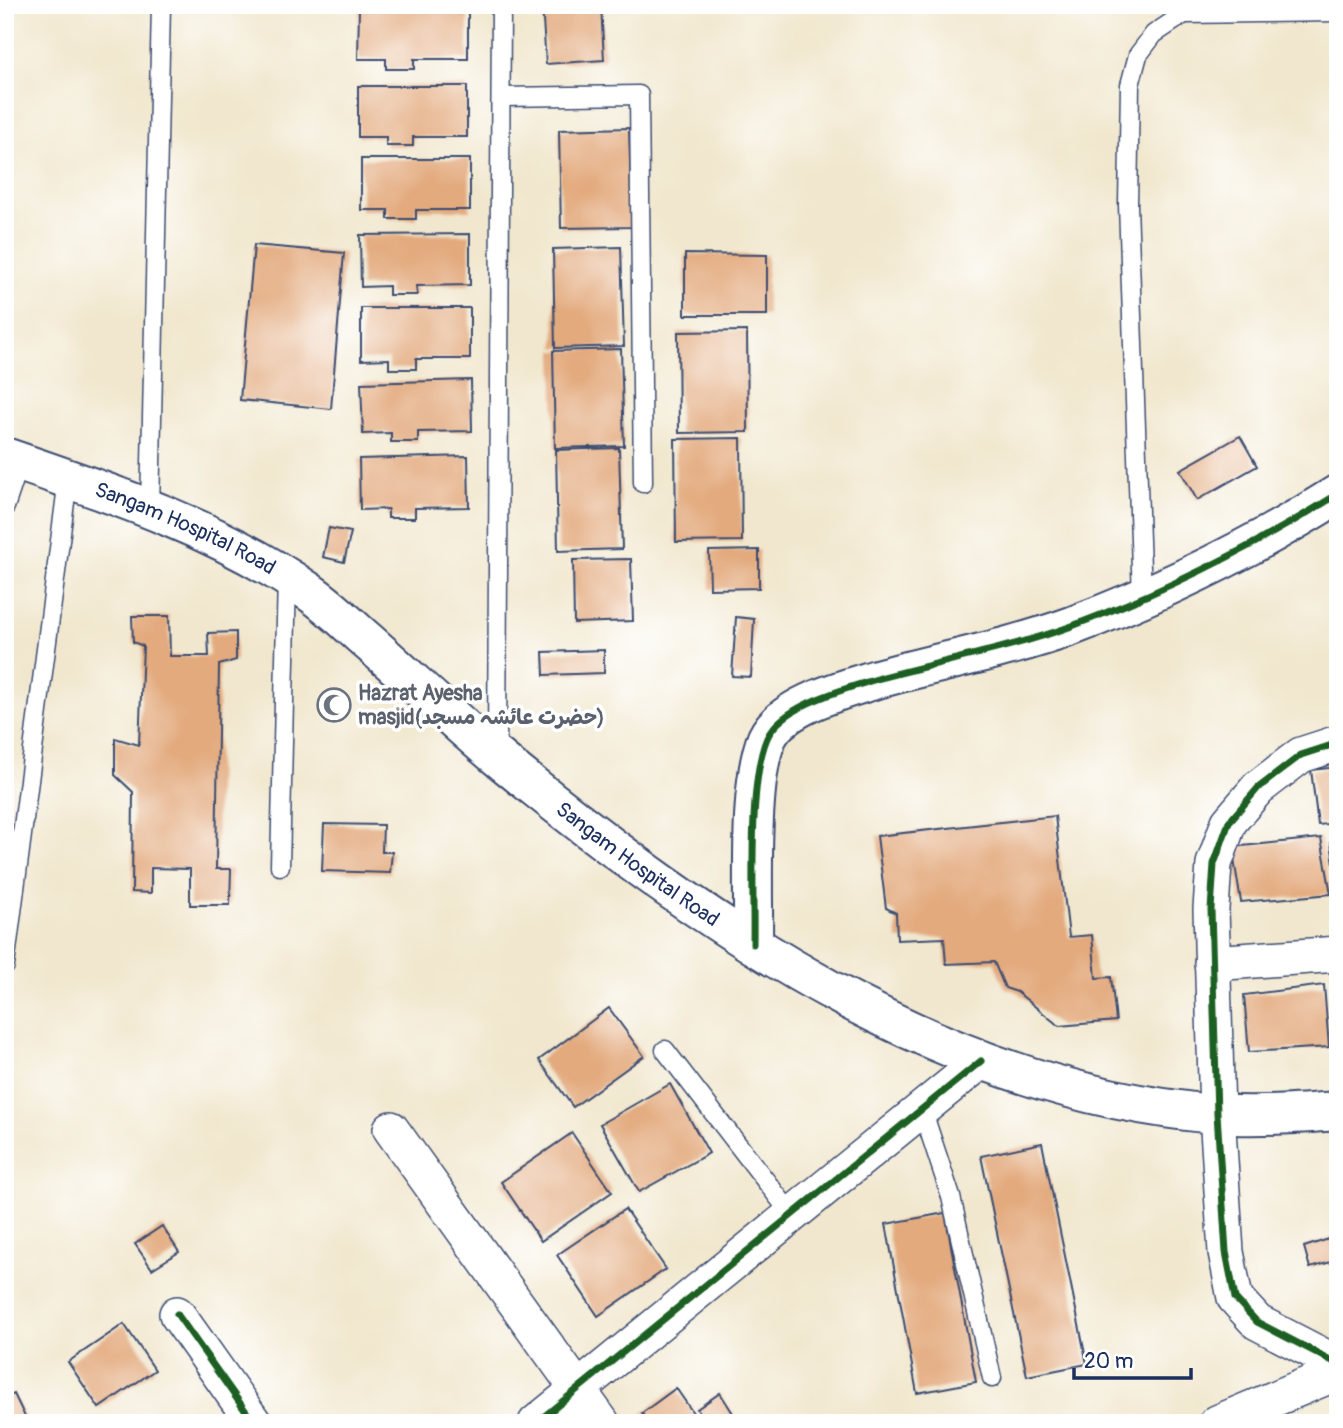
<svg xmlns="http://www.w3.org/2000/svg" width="1343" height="1428" font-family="Pangolin,'Playpen Sans Arabic',sans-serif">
  <rect width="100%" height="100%" fill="#fff"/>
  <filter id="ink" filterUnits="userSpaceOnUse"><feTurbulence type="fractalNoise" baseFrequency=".0143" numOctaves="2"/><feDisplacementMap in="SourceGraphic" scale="14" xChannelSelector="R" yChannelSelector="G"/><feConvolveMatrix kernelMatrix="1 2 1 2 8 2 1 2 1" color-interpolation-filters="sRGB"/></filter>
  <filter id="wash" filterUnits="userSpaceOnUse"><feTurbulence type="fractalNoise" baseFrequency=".00686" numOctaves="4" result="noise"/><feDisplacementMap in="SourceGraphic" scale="28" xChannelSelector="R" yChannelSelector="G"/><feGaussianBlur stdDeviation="1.57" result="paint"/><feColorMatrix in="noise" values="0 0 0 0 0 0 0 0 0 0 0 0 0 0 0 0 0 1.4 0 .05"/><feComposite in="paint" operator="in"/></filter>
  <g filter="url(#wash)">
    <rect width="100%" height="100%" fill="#f1e7ce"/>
    <g id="blocks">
      <g fill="#e3aa7e">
        <path d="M 542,5 L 601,5 L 604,60 L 546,64 Z"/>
        <path d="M 359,8 L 468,8 L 468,59 L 414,59 L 414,69 L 386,69 L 386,59 L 358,59 Z"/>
        <path d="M 358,86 L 467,86 L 467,137 L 413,137 L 413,146 L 386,146 L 386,137 L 358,137 Z"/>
        <path d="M 629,128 L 632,227 L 561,228 L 559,130 Z"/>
        <path d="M 361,159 L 470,159 L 470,210 L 416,210 L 416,219 L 388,219 L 388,210 L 361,210 Z"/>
        <path d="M 470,234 L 470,285 L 416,286 L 417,295 L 389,295 L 389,286 L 361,287 L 360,235 Z"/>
        <path d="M 254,245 L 344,253 L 331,409 L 240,400 Z"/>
        <path d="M 621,247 L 624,346 L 555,348 L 553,249 Z"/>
        <path d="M 685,254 L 767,255 L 767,315 L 685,315 Z"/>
        <path d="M 361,308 L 470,308 L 470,359 L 416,359 L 416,369 L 389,369 L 389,359 L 361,360 Z"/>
        <path d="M 747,331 L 748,432 L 679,433 L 678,332 Z"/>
        <path d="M 621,349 L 624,446 L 555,448 L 553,351 Z"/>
        <path d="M 471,380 L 472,431 L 418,432 L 418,442 L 391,442 L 391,433 L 363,434 L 361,383 Z"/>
        <path d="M 1240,436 L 1257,466 L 1197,500 L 1180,470 Z"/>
        <path d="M 741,438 L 742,541 L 676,542 L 675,439 Z"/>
        <path d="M 619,448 L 622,549 L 558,551 L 556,450 Z"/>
        <path d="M 468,456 L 469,507 L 415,508 L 415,518 L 388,518 L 388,509 L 360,510 L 359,459 Z"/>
        <path d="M 329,528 L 351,532 L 344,562 L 323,557 Z"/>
        <path d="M 759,550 L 759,588 L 710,589 L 709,551 Z"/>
        <path d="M 631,559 L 633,621 L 574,623 L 573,560 Z"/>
        <path d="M 132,616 L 169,616 L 170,656 L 209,656 L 208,633 L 236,632 L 236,660 L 219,665 L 216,869 L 231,869 L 230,905 L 190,905 L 190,869 L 151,868 L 151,893 L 132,892 L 133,792 L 115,775 L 115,738 L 139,745 L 143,646 L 133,642 Z"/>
        <path d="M 736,617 L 754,619 L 751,677 L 732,676 Z"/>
        <path d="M 604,650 L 604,673 L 544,675 L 543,652 Z"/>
        <path d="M 1338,767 L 1338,823 L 1318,825 L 1311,770 Z"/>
        <path d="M 1055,816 L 1069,937 L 1092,935 L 1096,978 L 1111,977 L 1116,1021 L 1059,1026 L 1017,992 L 1005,988 L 994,962 L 946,964 L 944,938 L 897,940 L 896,913 L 886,908 L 877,836 Z"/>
        <path d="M 324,824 L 383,825 L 382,852 L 392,852 L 390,873 L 322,871 Z"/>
        <path d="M 1321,838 L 1331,894 L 1241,902 L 1232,847 Z"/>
        <path d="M 1331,842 L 1338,842 L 1338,878 L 1336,878 Z"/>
        <path d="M 1324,985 L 1329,1047 L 1249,1052 L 1244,995 Z"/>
        <path d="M 609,1008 L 644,1056 L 573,1107 L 539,1060 Z"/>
        <path d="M 670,1084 L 709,1153 L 639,1192 L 600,1124 Z"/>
        <path d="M 572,1133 L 612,1192 L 541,1241 L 501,1182 Z"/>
        <path d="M 1042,1143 L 1087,1364 L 1027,1376 L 981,1156 Z"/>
        <path d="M 625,1209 L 666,1269 L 598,1316 L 557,1255 Z"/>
        <path d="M 945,1213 L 976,1382 L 917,1393 L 886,1224 Z"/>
        <path d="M 162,1226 L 179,1252 L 152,1269 L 135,1244 Z"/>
        <path d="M 1338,1236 L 1338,1260 L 1310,1268 L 1304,1247 Z"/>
        <path d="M 124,1324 L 155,1370 L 99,1408 L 68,1362 Z"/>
        <path d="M 676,1388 L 700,1423 L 648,1423 L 642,1413 Z"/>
        <path d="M 720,1393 L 738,1421 L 735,1423 L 707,1423 L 697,1409 Z"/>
        <path d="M 14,1394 L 28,1423 L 5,1423 L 5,1398 Z"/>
      </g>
    </g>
  </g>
  <g filter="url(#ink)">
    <use href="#blocks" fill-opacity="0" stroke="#3b4b6f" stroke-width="2"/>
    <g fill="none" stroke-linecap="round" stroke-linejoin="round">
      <defs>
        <g id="lane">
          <path d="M 1184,14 L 1338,12"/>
          <path d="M 501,97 L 639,95 L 643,483"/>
          <path d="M 5,507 L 20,462"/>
          <path d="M 150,510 L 161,5"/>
          <path d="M 1142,596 L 1128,205 L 1130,85 L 1138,55 L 1154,34 L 1184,14 L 1184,5"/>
          <path d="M 497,754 L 501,5"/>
          <path d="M 280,866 L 287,578"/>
          <path d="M 5,966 L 68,479"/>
          <path d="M 665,1050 L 792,1215"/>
          <path d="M 922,1109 L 951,1197 L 992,1378"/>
        </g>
        <g id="street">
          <path d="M 1338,743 L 1301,755 L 1258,788 L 1229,822 L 1214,864 L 1211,909 L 1217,1114 L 1226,1252 L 1235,1298 L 1257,1322 L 1338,1364"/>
          <path d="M 1212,963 L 1338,954"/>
          <path d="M 391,1129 L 602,1423"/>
          <path d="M 177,1314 L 254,1423"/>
          <path d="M 536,1423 L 981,1061"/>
          <path d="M 1217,1423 L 1338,1372"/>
        </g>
        <g id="secondary">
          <path id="s1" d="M 5,457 C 111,493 219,529 311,593 C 330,606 347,623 364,638 C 410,678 454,721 501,760 C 706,927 943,1092 1216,1114 C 1255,1117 1298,1114 1338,1111"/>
          <path d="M 753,944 C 754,892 748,782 767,738 C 782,705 845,689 877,679 C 942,661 1009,649 1072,626 C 1165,591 1254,547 1338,494"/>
        </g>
      </defs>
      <use href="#lane" stroke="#3b4b6f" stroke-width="21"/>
      <use href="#street" stroke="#3b4b6f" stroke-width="38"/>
      <use href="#secondary" stroke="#3b4b6f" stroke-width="42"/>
      <use href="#lane" stroke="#fff" stroke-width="18"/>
      <use href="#street" stroke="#fff" stroke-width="35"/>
      <use href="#secondary" stroke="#fff" stroke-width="38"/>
      <defs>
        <g id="cycleway">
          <path d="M 1338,743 L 1301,755 L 1258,788 L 1229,822 L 1214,864 L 1211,909 L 1217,1114 L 1226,1252 L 1235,1298 L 1257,1322 L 1338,1364"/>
          <path d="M 753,944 C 754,892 748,782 767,738 C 782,705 845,689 877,679 C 942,661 1009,649 1072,626 C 1165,591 1254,547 1338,494"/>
          <path d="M 177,1314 L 254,1423"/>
          <path d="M 536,1423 L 981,1061"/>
        </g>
      </defs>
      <use href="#cycleway" stroke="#fff" stroke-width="11"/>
      <use href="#cycleway" stroke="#1b5e20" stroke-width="7"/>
    </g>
  </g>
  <defs>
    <symbol id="mosque-ring" viewBox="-11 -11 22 22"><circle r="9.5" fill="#fff" stroke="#6b7280" stroke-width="1.5"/><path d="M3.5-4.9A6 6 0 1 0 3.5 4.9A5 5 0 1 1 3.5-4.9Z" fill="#6b7280"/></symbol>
  </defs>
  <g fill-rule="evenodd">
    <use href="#mosque-ring" x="315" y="686" width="38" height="38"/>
  </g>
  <g text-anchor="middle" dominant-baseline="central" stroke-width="7" stroke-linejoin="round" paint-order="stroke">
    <g font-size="21" fill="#1b2f5e" stroke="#fff">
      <text stroke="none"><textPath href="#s1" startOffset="194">Sangam Hospital Road</textPath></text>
      <text stroke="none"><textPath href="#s1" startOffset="761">Sangam Hospital Road</textPath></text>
    </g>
    <g font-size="21" font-weight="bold" fill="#5b616d" stroke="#fff" text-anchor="start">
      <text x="358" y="693">Hazrat Ayesha<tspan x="358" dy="24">masjid(حضرت عائشہ مسجد)</tspan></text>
    </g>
  </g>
  <rect width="1343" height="1428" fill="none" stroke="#fff" stroke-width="28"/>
  <path d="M1074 1368v10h117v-10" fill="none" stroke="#1b2f5e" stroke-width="3.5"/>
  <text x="1084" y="1368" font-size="21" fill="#1b2f5e" stroke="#ffffff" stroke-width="5" paint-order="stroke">20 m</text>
</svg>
